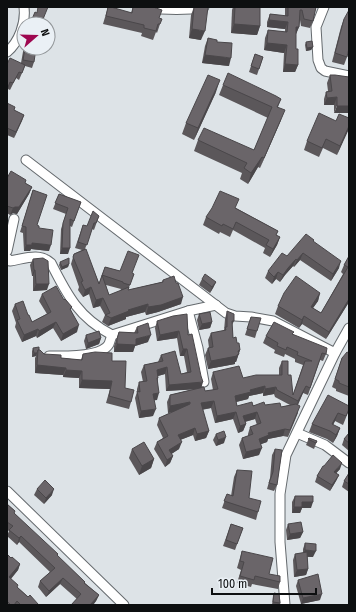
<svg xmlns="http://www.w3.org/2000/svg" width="356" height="612" font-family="'Fira Sans Condensed',sans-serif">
  <rect width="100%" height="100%" fill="#dde3e7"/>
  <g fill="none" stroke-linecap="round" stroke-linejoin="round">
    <defs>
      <g id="minor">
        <path d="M 145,7 C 165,10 184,11 204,7"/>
        <path d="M 324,7 L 316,27 L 318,60 L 321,68 L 325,71 L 349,76"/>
        <path d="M 7,52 C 19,42 26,23 24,7"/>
        <path d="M 26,160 L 226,313 L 235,316 L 251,317 L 273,321 L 335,353"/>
        <path d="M 7,251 L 14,219"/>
        <path d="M 7,258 L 10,261 C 24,259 39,252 51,263 C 67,295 79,318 112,335 L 188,311 L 216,305"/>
        <path d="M 188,311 L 198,348 L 204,382"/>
        <path d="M 49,356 C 63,356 101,358 109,344 C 110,341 111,338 112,335"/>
        <path d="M 297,433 L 325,445 L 349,463"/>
        <path d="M 7,491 L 124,605"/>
        <path d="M 285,605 L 280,542 L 280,494 L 286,455 L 335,353 L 349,328"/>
      </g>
    </defs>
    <use href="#minor" stroke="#656a6e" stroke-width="11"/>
    <use href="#minor" stroke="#fff" stroke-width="9"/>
  </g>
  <g fill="#5b575a" fill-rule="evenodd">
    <path d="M 108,7 L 131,13 L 133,7 L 153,7 L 159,18 L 160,24 L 157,33 L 156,32 L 153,40 L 141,36 L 142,33 L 103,24 Z"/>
    <path d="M 194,7 L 201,40 L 189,38 L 191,15 Z"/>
    <path d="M 233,7 L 260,7 L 260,26 L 257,35 L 231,33 L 232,10 Z"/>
    <path d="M 285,7 L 316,7 L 313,21 L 310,28 L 301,26 L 300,20 L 299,27 L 296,34 L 296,49 L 298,65 L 295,72 L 283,72 L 284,53 L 264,50 L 265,38 L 268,30 L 285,32 L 285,29 L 267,27 L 267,22 L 270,14 L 285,16 Z"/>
    <path d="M 344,19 L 347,57 L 344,65 L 332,62 L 341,27 Z"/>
    <path d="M 208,38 L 217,42 L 229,66 L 202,63 L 205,46 Z"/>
    <path d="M 306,42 L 313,47 L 311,50 L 306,51 L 305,45 Z"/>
    <path d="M 24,46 L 24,48 L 35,48 L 34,54 L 34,62 L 32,68 L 25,66 L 19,80 L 16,78 L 10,90 L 8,89 L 7,64 L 21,63 Z"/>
    <path d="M 255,54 L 263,57 L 257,75 L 249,72 Z"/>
    <path d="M 330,75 L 349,77 L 334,113 L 334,105 L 324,105 L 324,99 L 326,92 L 328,91 L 327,83 Z"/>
    <path d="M 223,85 L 281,99 L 278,107 L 281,120 L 260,168 L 258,167 L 248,184 L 240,179 L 242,173 L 194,151 L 198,140 L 254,150 L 268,118 L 219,95 Z"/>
    <path d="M 216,92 L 194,140 L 182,134 L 186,123 Z"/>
    <path d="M 7,103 L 14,110 L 24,115 L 14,138 L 7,135 Z"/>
    <path d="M 349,127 L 337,155 L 323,148 L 319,157 L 304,150 L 307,141 Z"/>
    <path d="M 7,178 L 25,183 L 32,187 L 29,194 L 17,214 L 13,213 L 10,215 L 7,213 Z"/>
    <path d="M 33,190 L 37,225 L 49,251 L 31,249 L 30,251 L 24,251 L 23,233 L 20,232 Z"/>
    <path d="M 59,194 L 81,202 L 72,227 L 70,226 L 68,254 L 60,254 L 61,229 L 66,214 L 53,209 Z"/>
    <path d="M 236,208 L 278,231 L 276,235 L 280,237 L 277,245 L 270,257 L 263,253 L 265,248 L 233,230 L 230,237 L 220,232 L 219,234 L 203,225 L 206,217 Z"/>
    <path d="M 99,216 L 94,230 L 92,229 L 85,249 L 99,283 L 105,267 L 120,271 L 134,274 L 128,290 L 162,282 L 163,280 L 181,304 L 158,312 L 146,315 L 145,312 L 126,317 L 126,319 L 108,326 L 102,322 L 105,315 L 100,306 L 93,308 L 89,294 L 83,297 L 78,290 L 79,287 L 71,264 L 74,254 L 82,250 L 75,248 L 83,225 L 87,226 ZM 106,285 L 121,289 L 120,291 L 109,295 Z"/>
    <path d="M 313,242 L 339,268 L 331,281 L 300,260 L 294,267 L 293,266 L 285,275 L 280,282 L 276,279 L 272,284 L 265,278 L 268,271 L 287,256 Z"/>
    <path d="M 349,256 L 349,302 L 326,339 L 302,324 L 299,328 L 275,314 L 278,306 L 320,293 L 318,301 L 313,308 L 321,313 L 343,274 L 341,272 L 344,265 Z"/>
    <path d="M 33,259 L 47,290 L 33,291 L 33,276 L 32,276 L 30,265 Z"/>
    <path d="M 60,262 L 69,264 L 68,267 L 61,270 L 59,265 Z"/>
    <path d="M 202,279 L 216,282 L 213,288 L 210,293 L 199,285 Z"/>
    <path d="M 42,294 L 64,300 L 71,310 L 77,332 L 61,341 L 53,328 L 37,338 L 36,336 L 22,342 L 15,327 L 16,323 L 12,311 L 15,304 L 28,315 L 32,322 L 47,314 L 39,301 Z"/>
    <path d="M 227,311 L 234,321 L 232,325 L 233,338 L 240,350 L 236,362 L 235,362 L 235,364 L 208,369 L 205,355 L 208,348 L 209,348 L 208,340 L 211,333 L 224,331 L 225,319 Z"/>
    <path d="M 199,314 L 212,322 L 210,328 L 199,330 L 197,320 Z"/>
    <path d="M 251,317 L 257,331 L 255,338 L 245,335 Z"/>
    <path d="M 157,321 L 188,335 L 201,388 L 205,391 L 213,390 L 211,379 L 213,372 L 243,378 L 279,375 L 279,368 L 282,361 L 288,375 L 293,395 L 303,365 L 295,362 L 295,359 L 285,354 L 284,357 L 274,353 L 275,350 L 263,343 L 266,336 L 292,334 L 326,354 L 323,361 L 320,360 L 308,395 L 303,393 L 298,405 L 298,413 L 288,437 L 283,436 L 268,439 L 267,442 L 261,444 L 259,455 L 243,459 L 239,445 L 242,438 L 248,436 L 248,434 L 250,427 L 257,425 L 255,419 L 245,422 L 246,424 L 243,431 L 238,433 L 233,419 L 215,423 L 211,408 L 202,410 L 209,431 L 206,438 L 195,441 L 193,435 L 180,440 L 179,449 L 171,454 L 173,456 L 170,463 L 165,467 L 154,449 L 157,442 L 163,438 L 157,425 L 159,418 L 172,412 L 168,413 L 167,402 L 170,395 L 194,389 L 166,391 L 165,374 L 158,376 L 157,400 L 154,400 L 153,416 L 139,418 L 135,398 L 137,392 L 137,389 L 139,382 L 143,382 L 141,372 L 144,365 L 158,362 L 161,355 L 181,374 L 187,372 L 184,356 L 180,356 L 177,338 L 157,341 L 155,328 ZM 263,393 L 263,396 L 274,394 L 275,397 L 290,405 L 281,407 L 265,405 L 237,406 L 236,402 L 248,399 L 249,396 Z"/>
    <path d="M 137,327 L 148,342 L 135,346 L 133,352 L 114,352 L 114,346 L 119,332 L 134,333 Z"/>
    <path d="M 86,335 L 101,338 L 99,344 L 86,349 L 84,341 Z"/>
    <path d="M 33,348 L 39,350 L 44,354 L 61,358 L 81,360 L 83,354 L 112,361 L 125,388 L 131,402 L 129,409 L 106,403 L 110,389 L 79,388 L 79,378 L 63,377 L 63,375 L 35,373 L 35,358 L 36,356 L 32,357 L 32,351 Z"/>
    <path d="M 349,353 L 349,396 L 336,391 L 336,389 L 332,387 L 342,358 Z"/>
    <path d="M 349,406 L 349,410 L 343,425 L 335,421 L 333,425 L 340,428 L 337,436 L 333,443 L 327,439 L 309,432 L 312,424 Z"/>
    <path d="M 349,433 L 349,451 L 342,445 L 344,439 Z"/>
    <path d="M 216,434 L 224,443 L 216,446 L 213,440 Z"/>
    <path d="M 309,438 L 317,441 L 314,449 L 306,445 Z"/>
    <path d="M 132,449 L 154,459 L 151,468 L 139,475 L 129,458 Z"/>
    <path d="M 275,449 L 277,485 L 274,491 L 267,489 L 270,478 L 272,455 Z"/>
    <path d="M 324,466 L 340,469 L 336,473 L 339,475 L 336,481 L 330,491 L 315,482 L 317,476 Z"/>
    <path d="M 237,470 L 249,498 L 258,512 L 256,520 L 222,508 L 227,494 L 231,496 L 234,477 Z"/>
    <path d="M 349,473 L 349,492 L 342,487 L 344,481 Z"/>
    <path d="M 37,489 L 52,495 L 44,504 L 34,495 Z"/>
    <path d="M 295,496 L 311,508 L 302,508 L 300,513 L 292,513 L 292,502 Z"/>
    <path d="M 7,504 L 15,511 L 14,513 L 57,556 L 85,582 L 85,583 L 99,595 L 96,601 L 93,605 L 71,605 L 77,599 L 60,584 L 46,597 L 38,587 L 40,581 L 50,572 L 19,542 L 17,545 L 7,536 L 9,531 L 7,530 Z"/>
    <path d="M 231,524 L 243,528 L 235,550 L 223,546 Z"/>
    <path d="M 288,524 L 303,532 L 300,538 L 287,540 L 286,530 Z"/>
    <path d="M 305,543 L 313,557 L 307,557 L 308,569 L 306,575 L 294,577 L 293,560 L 295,554 L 303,553 L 303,549 Z"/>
    <path d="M 242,551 L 269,574 L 280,582 L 278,589 L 252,584 L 251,587 L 237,583 L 241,570 L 237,568 Z"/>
    <path d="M 7,554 L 11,558 L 20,564 L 18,570 L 11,579 L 17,587 L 38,605 L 7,605 Z"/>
    <path d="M 298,580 L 320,600 L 301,604 L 296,586 Z"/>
    <path d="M 274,593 L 280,603 L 280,605 L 272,605 L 273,596 Z"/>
  </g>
  <g fill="#4a474a">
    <path d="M 269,20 L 288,22 L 285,29 L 267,27 Z"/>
    <path d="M 234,24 L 260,26 L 257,35 L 231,33 Z"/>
    <path d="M 296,27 L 299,27 L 296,34 L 293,34 Z"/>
    <path d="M 192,29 L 205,31 L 201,40 L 189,38 Z"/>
    <path d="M 267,43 L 287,45 L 284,53 L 264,50 Z"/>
    <path d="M 313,47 L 311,50 L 306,51 L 307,48 Z"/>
    <path d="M 205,55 L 231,58 L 229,66 L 202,63 Z"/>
    <path d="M 285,64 L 298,65 L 295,72 L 283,72 Z"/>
    <path d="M 220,80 L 216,92 L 194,140 L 198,128 Z"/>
    <path d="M 337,97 L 334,105 L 324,105 L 327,98 Z"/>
    <path d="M 337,106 L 349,106 L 349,113 L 334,113 Z"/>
    <path d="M 285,110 L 281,120 L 260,168 L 264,158 Z"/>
    <path d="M 24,115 L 22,121 L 14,138 L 16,132 Z"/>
    <path d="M 349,126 L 349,129 L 337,155 L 340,146 Z"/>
    <path d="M 262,157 L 258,167 L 248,184 L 251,173 Z"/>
    <path d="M 32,187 L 29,194 L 17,214 L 13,213 L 10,215 L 13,208 Z"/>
    <path d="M 280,237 L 277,245 L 270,257 L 273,249 Z"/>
    <path d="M 32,243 L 51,245 L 49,251 L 31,249 L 30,251 L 24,251 L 26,245 Z"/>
    <path d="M 62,248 L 70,248 L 68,254 L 60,254 Z"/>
    <path d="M 303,253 L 300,260 L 294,267 L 297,260 Z"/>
    <path d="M 296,259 L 293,266 L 285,275 L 280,282 L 283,275 L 288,268 Z"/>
    <path d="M 341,261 L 339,268 L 331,281 L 333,274 Z"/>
    <path d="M 69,264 L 68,267 L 61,270 L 62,267 Z"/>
    <path d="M 34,270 L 35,270 L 33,276 L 32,276 Z"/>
    <path d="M 278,272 L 276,279 L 272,284 L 274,277 Z"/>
    <path d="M 216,282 L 213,288 L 210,293 L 212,287 Z"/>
    <path d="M 36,284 L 49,284 L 47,290 L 33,291 Z"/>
    <path d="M 91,287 L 89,294 L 83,297 L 85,290 Z"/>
    <path d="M 320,293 L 318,301 L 308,315 L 311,307 Z"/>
    <path d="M 183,297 L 181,304 L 158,312 L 146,315 L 148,307 Z"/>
    <path d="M 103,298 L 100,306 L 93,308 L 96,300 Z"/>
    <path d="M 349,299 L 349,302 L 326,339 L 329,332 Z"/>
    <path d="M 148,304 L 145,312 L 126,317 L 126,319 L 108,326 L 111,318 L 128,310 Z"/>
    <path d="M 304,316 L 302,324 L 299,328 L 302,320 Z"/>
    <path d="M 56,322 L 53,328 L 37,338 L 39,331 Z"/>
    <path d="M 212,322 L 210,328 L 199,330 L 202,324 Z"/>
    <path d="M 79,325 L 77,332 L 61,341 L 63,334 Z"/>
    <path d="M 38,329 L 36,336 L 22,342 L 24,335 Z"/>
    <path d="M 179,331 L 177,338 L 157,341 L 160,335 Z"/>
    <path d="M 151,335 L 148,342 L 135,346 L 133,352 L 114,352 L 117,344 Z"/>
    <path d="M 101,338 L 99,344 L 86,349 L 88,343 Z"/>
    <path d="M 183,349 L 187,349 L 184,356 L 180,356 Z"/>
    <path d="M 240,350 L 236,362 L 235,362 L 235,364 L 208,369 L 211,361 Z"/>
    <path d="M 34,353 L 37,353 L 36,356 L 32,357 Z"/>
    <path d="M 37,365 L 66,368 L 63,375 L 35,373 Z"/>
    <path d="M 167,367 L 165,374 L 154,377 L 157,370 Z"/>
    <path d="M 66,370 L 82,371 L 79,378 L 63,377 Z"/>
    <path d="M 82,380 L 112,381 L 110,389 L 79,388 Z"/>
    <path d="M 203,382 L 201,389 L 166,391 L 169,385 Z"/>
    <path d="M 265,386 L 263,393 L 249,396 L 248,399 L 232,403 L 235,396 L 250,390 Z"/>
    <path d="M 306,386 L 303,393 L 296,408 L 298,401 Z"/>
    <path d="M 276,387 L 274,394 L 263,396 L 265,389 Z"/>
    <path d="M 159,393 L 157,400 L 150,401 L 153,394 Z"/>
    <path d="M 214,401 L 211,408 L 198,410 L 201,403 Z"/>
    <path d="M 190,402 L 187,409 L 168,413 L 170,406 Z"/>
    <path d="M 156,409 L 153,416 L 139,418 L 141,411 Z"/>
    <path d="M 236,412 L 233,419 L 215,423 L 217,416 Z"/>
    <path d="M 257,412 L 255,419 L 240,423 L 243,416 Z"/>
    <path d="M 338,413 L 335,421 L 329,432 L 332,424 Z"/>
    <path d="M 246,424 L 243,431 L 238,433 L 240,426 Z"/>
    <path d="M 195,428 L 193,435 L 175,442 L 178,435 Z"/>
    <path d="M 340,428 L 337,436 L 333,443 L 336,435 Z"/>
    <path d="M 285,429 L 283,436 L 268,439 L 267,442 L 256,446 L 259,439 L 268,433 Z"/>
    <path d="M 209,431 L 206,438 L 195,441 L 197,434 Z"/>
    <path d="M 226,437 L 224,443 L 216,446 L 218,440 Z"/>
    <path d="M 182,442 L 179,449 L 167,457 L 169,450 Z"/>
    <path d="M 262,448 L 259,455 L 243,459 L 246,452 Z"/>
    <path d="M 173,456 L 170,463 L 165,467 L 167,460 Z"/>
    <path d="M 154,459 L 151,468 L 139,475 L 142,466 Z"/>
    <path d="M 342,463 L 340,469 L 332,478 L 334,472 Z"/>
    <path d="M 339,475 L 336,481 L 330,491 L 332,485 Z"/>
    <path d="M 54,489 L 52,495 L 44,504 L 46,498 Z"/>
    <path d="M 302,502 L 313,502 L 311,508 L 302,508 L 300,513 L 292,513 L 294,507 Z"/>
    <path d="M 303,532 L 300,538 L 287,540 L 290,534 Z"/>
    <path d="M 21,536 L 19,542 L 17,545 L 19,538 Z"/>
    <path d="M 305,550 L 316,551 L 313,557 L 302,556 Z"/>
    <path d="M 20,564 L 18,570 L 7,583 L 9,577 Z"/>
    <path d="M 308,569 L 306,575 L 294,577 L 297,570 Z"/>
    <path d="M 63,578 L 60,584 L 46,597 L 49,591 Z"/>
    <path d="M 322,594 L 320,600 L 301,604 L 303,598 Z"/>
    <path d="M 99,595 L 96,601 L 93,605 L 90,605 Z"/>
  </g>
  <g fill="#6a6569" stroke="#4a474a">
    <path d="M 38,7 L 48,7 L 41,24 L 30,24 L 35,12 L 37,13 Z"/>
    <path d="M 108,7 L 111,7 L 132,13 L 133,7 L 153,7 L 162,10 L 159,18 L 162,19 L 160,24 L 158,24 L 156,31 L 144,28 L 144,25 L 106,16 Z"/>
    <path d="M 194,7 L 208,7 L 205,31 L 192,29 Z"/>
    <path d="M 235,7 L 260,7 L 260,26 L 234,24 Z"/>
    <path d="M 288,7 L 316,7 L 313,21 L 304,19 L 302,10 L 300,10 L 299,27 L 296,27 L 296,49 L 298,49 L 298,65 L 285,64 L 287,45 L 267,43 L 268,30 L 287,32 L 288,22 L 269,20 L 270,14 L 288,16 Z"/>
    <path d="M 349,10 L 349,48 L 347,57 L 335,53 L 344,19 Z"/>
    <path d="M 208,38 L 217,40 L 217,42 L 232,43 L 231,58 L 205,55 Z"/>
    <path d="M 312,41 L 313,47 L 307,48 L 306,42 Z"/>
    <path d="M 25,48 L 35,48 L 34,54 L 35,55 L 34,62 L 23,60 Z"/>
    <path d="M 255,54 L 263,57 L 259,69 L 251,66 Z"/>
    <path d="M 10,58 L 25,65 L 22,73 L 19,72 L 13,83 L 10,82 L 7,90 L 7,64 Z"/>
    <path d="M 228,73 L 276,96 L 281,99 L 277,107 L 285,110 L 264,158 L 262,157 L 251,173 L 244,168 L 247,163 L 198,140 L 204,128 L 254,150 L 272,107 L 223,85 Z"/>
    <path d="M 208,75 L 220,80 L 198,128 L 186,123 Z"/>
    <path d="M 330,75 L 335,75 L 349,77 L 349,106 L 337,106 L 337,97 L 327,98 L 326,92 L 332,91 Z"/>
    <path d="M 7,103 L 15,107 L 14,110 L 24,115 L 16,132 L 7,128 Z"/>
    <path d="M 319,113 L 336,121 L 339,114 L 349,118 L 349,126 L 340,146 L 326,139 L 322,148 L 307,141 Z"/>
    <path d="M 11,171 L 26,180 L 25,183 L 32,187 L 19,207 L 15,207 L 13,208 L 7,206 L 7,178 Z"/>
    <path d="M 33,190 L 47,195 L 37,225 L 39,226 L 39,228 L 53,230 L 51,245 L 32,243 L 32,245 L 26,245 L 26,227 L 22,226 Z"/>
    <path d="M 220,191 L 239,199 L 235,208 L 278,231 L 276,235 L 280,237 L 273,249 L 266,245 L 269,240 L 236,222 L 233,229 L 223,224 L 222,226 L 206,217 L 212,208 Z"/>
    <path d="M 59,194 L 81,202 L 74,221 L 70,219 L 70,248 L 62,248 L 63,223 L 68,208 L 55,203 Z"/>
    <path d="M 93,211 L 99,216 L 96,223 L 94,223 L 87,245 L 78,242 L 83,225 L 87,226 Z"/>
    <path d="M 306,234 L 314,240 L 313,241 L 341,261 L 333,274 L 303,253 L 297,260 L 296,259 L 288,268 L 283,275 L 278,272 L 274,277 L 268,271 L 282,253 L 287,256 Z"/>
    <path d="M 86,249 L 99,284 L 105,267 L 120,271 L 128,251 L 139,255 L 132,273 L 134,274 L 130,285 L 123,283 L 123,282 L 102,275 L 109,295 L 129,287 L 128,290 L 163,282 L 163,280 L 174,276 L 176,283 L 178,283 L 183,297 L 161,305 L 148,307 L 148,304 L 128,310 L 129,311 L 111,318 L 105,315 L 110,313 L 103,298 L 96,300 L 91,287 L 85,290 L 81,282 L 83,281 L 73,257 L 74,254 Z"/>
    <path d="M 349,256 L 349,299 L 329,332 L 304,316 L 302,320 L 278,306 L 284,293 L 296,276 L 320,293 L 311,307 L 321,313 L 348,267 L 344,265 Z"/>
    <path d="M 43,258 L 48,261 L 49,284 L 36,284 L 35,270 L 34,270 L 33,259 Z"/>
    <path d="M 69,258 L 69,264 L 62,267 L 60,262 Z"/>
    <path d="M 205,274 L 216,282 L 212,287 L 202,279 Z"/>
    <path d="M 56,286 L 64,300 L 65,299 L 72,307 L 70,309 L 79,325 L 63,334 L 56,322 L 39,331 L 38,329 L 24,335 L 17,320 L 20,319 L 15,304 L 23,301 L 28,315 L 29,315 L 32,322 L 51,312 L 42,294 Z"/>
    <path d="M 227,311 L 234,314 L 234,321 L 232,321 L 233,338 L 236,337 L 237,343 L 239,343 L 240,350 L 238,351 L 239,354 L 237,355 L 237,356 L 211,361 L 208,348 L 213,347 L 211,333 L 226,330 L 225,327 L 227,327 Z"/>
    <path d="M 210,312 L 212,322 L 202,324 L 199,314 Z"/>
    <path d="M 187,314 L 188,335 L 192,334 L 201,376 L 203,382 L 169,385 L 167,367 L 157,370 L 158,378 L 157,378 L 159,393 L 153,394 L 156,409 L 141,411 L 137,391 L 140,392 L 139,382 L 147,381 L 144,365 L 163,361 L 161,355 L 175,351 L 181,374 L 191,372 L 187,349 L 183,349 L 179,331 L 160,335 L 157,321 L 173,316 Z"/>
    <path d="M 251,317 L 261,318 L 257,331 L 247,329 Z"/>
    <path d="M 274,322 L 294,332 L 292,334 L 327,348 L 326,354 L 322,353 L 310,388 L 306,386 L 298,401 L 277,390 L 276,387 L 265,389 L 265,386 L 250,390 L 251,392 L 235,396 L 237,406 L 252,402 L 253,406 L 264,402 L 265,405 L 280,403 L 281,407 L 296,404 L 300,406 L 290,430 L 285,429 L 268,433 L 269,435 L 259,439 L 262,448 L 246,452 L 242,438 L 253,434 L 250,427 L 261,423 L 257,412 L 243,416 L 246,424 L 240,426 L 236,412 L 217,416 L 214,401 L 201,403 L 209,431 L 197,434 L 195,428 L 178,435 L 182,442 L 169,450 L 173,456 L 167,460 L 157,442 L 168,436 L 159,418 L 190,404 L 190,402 L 170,406 L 170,395 L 204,387 L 205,391 L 218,389 L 213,372 L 239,366 L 243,378 L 256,375 L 282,375 L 282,361 L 288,361 L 288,375 L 291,375 L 293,395 L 305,361 L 312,361 L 297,355 L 298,352 L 287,347 L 286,350 L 277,346 L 278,343 L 266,336 Z"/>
    <path d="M 148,323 L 151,335 L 136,339 L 136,345 L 117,344 L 117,339 L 119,332 L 138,333 L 137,327 Z"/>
    <path d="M 99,331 L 101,338 L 88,343 L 86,335 Z"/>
    <path d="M 39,347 L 39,350 L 38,350 L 37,353 L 34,353 L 33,348 Z"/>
    <path d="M 38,350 L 40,350 L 44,354 L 61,355 L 61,358 L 82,360 L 83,354 L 95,352 L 112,353 L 112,361 L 126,361 L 125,388 L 134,390 L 131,402 L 109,396 L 112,381 L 82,380 L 82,371 L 66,370 L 66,368 L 37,365 Z"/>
    <path d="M 347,352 L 349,353 L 349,387 L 339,383 L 339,381 L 335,379 L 342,358 Z"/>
    <path d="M 328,395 L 349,406 L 349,409 L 346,416 L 338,413 L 332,424 L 340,428 L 336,435 L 330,431 L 312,424 Z"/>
    <path d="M 224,431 L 226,437 L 218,440 L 216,434 Z"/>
    <path d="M 349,433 L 349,443 L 344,439 Z"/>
    <path d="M 309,438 L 317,441 L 316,443 L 308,439 Z"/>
    <path d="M 144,442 L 154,459 L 142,466 L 132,449 Z"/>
    <path d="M 275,449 L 282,450 L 277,485 L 269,483 L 273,472 Z"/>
    <path d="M 333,455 L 342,463 L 334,472 L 339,475 L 332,485 L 317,476 L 323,466 L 324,466 Z"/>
    <path d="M 237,470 L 252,471 L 249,498 L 261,501 L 258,512 L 224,501 L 227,494 L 233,496 Z"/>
    <path d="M 349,473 L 349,484 L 344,481 Z"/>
    <path d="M 45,480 L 54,489 L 46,498 L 37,489 Z"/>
    <path d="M 295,496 L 313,496 L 313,502 L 302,502 L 302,507 L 294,507 Z"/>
    <path d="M 7,504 L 15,511 L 14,513 L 58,554 L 57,555 L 85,582 L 84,583 L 99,595 L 90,605 L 71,605 L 81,594 L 63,578 L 49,591 L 40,581 L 55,568 L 21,536 L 19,538 L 9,530 L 13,526 L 7,522 Z"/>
    <path d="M 301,522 L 303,532 L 290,534 L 288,524 Z"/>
    <path d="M 231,524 L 243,528 L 237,544 L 226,540 Z"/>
    <path d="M 305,543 L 316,544 L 316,551 L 305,550 Z"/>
    <path d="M 242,551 L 273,558 L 269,574 L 280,576 L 280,582 L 255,576 L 254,580 L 240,576 L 244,562 L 240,561 Z"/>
    <path d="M 307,552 L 308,569 L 297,570 L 295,554 Z"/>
    <path d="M 7,554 L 11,558 L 12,557 L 20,564 L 9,577 L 18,585 L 17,587 L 28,597 L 30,595 L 38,604 L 37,605 L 21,605 L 17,601 L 14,605 L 11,605 L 7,601 Z"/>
    <path d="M 318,574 L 322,594 L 303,598 L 298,580 Z"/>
    <path d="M 274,593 L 279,594 L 280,603 L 273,602 Z"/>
  </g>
  <rect width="356" height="612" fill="none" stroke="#0d0f10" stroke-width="16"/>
  <g transform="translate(36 36) rotate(70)"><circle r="19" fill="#eaf0f5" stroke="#929699"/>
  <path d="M0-3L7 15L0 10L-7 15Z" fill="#9e0750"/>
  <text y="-6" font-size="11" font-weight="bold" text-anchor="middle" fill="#0d0f10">N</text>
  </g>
  <path d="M212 588v6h104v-6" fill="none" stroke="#0d0f10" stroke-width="2"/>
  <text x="218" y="588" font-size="12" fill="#0d0f10" stroke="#eaf0f5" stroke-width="3" paint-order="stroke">100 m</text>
</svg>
